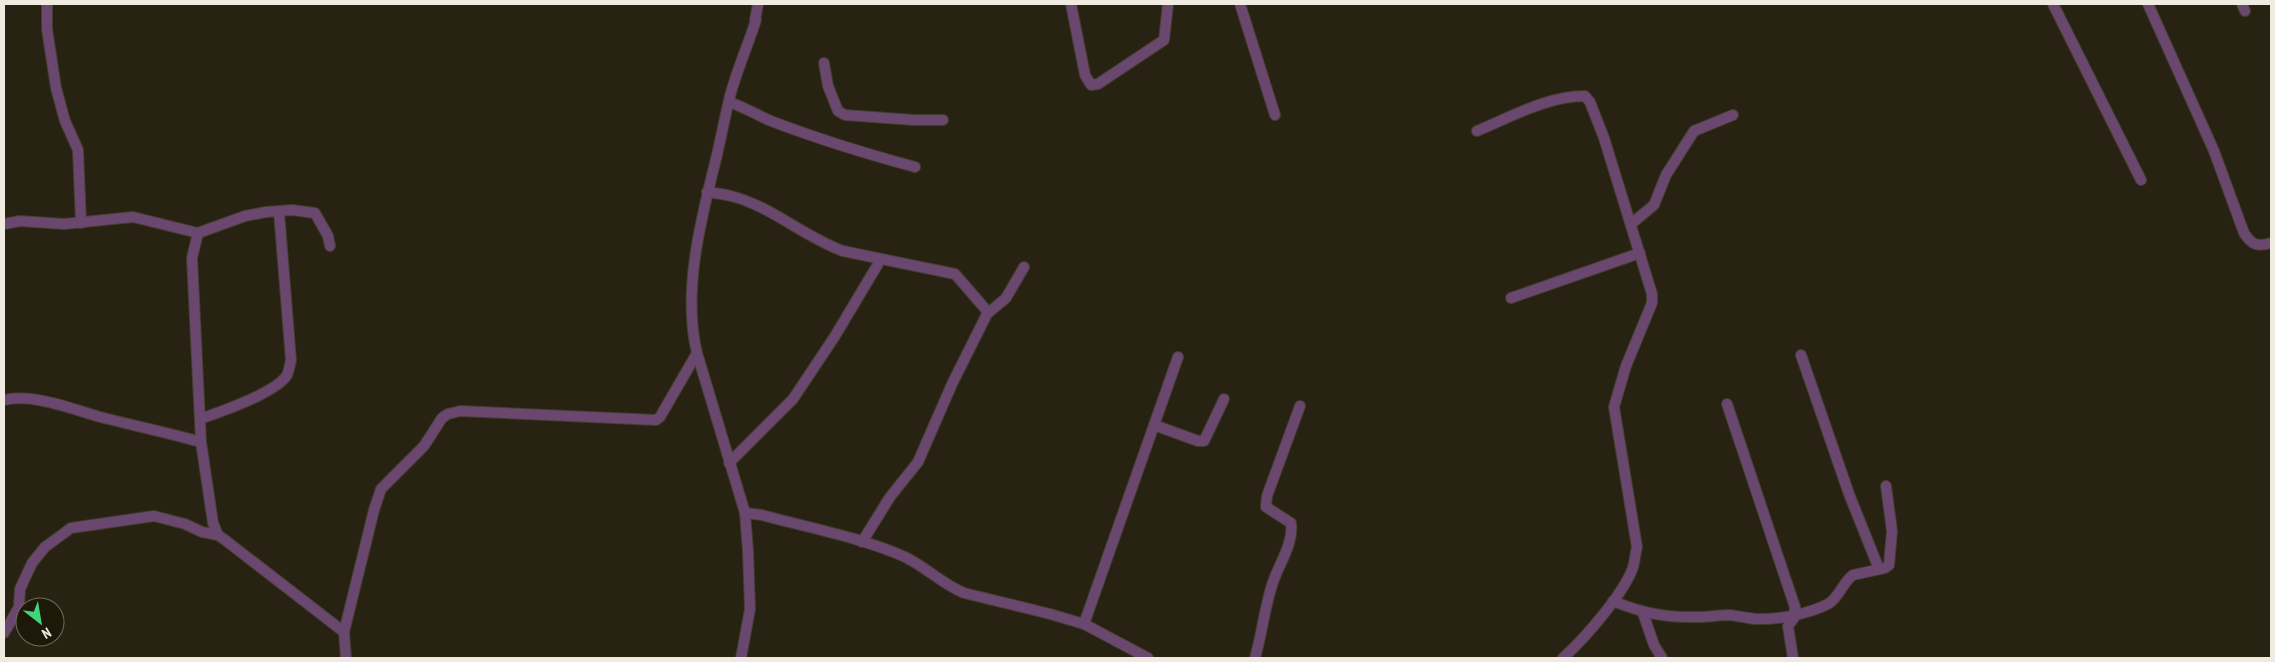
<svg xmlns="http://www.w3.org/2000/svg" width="2275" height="662" font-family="'PT Sans Narrow',sans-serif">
  <rect width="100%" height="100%" fill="#282212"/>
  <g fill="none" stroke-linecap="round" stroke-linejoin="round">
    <defs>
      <g id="street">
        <path d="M 47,4 L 47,29 L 56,88 L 65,121 L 78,150 L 81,223"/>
        <path d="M 1071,4 L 1085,75 L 1091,85 L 1098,84 L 1164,40 L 1168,4"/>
        <path d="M 1240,4 L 1275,115"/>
        <path d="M 2053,4 L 2141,180"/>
        <path d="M 2148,4 L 2214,151 L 2244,233 C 2252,245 2257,247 2271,243"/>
        <path d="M 2242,4 L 2245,11"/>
        <path d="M 824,63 L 828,86 L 838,111 L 845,115 L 914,120 L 943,120"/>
        <path d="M 729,102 C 744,107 757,115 771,121 C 818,139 867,154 915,167"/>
        <path d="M 1477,131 C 1511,117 1547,96 1585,96 L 1590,102 L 1604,138 L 1652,294 L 1652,303 L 1626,366 L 1614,407 L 1637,547 C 1635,554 1635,563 1632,570 C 1621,597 1584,639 1563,658"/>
        <path d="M 707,192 C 715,193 723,194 731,196 C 771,206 804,237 843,251 L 955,274 L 988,312"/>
        <path d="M 4,224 L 20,221 L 64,224 L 133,217 L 198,233 L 245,216 L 266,212 L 292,210 L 315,213 L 328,236 L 330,246"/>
        <path d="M 1631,224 L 1654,205 L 1666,175 L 1694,131 L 1733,115"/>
        <path d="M 198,233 L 192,258 L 201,442 L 213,523 L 218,535 L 225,540 L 344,632"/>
        <path d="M 1511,298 L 1640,253"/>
        <path d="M 1801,355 L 1849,494 L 1879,569"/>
        <path d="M 4,400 C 35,393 74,410 104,418 C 136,426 169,433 201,442"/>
        <path d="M 1727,404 L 1795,607 L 1794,618 L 1788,626 L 1793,658"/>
        <path d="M 200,419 C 220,412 276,393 287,375 C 289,371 290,364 291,360 L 279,212"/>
        <path d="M 1154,425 L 1198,441 L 1204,441 L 1224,399"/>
        <path d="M 729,463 L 793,399 L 835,336 L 881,259"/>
        <path d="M 745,513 L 762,515 C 809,528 860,537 905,557 C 926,567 942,584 964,593 L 1050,614 L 1084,624 L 1148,658"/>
        <path d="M 862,542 L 890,497 L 918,462 L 952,384 L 987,314 L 1006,298 L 1024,267"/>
        <path d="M 1613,601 C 1642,613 1666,618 1699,617 C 1709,617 1719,615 1730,615 C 1738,616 1747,618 1756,619 C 1778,620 1808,614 1828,604 C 1840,597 1842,583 1853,575 L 1885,568 L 1889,565 L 1892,531 L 1886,486"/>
        <path d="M 1643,613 L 1654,645 L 1662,658"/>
        <path d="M 1084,624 L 1178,357"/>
        <path d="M 4,633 L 19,607 L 20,589 L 32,563 L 45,547 L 71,528 L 154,516 L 185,524 L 202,532 L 218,535"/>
        <path d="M 346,658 L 344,632 L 374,510 L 381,489 L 424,446 L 442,418 L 448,414 L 460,411 L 656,420 L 660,417 L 697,353"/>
        <path d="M 741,658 L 750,609 L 748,551 L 745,513 L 697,353 C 682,292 701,219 716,159 C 721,138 725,116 730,96 C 737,70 748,45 756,20 L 755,20 L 758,4"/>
        <path d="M 1255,658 C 1262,634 1265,605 1273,582 C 1279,564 1294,543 1291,523 L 1266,507 L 1267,496 L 1300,406"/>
      </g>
    </defs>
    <use href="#street" stroke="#443e2f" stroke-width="12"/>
    <use href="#street" stroke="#6a476f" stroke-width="10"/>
  </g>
  <rect width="2275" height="662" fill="none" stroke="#efebe1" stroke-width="10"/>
  <g transform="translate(40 622) rotate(149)"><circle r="24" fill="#1e1809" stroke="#726c5f"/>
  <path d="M0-4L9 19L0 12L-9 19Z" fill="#40d77c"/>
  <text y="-8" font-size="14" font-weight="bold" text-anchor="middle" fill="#efebe1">N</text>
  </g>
</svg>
